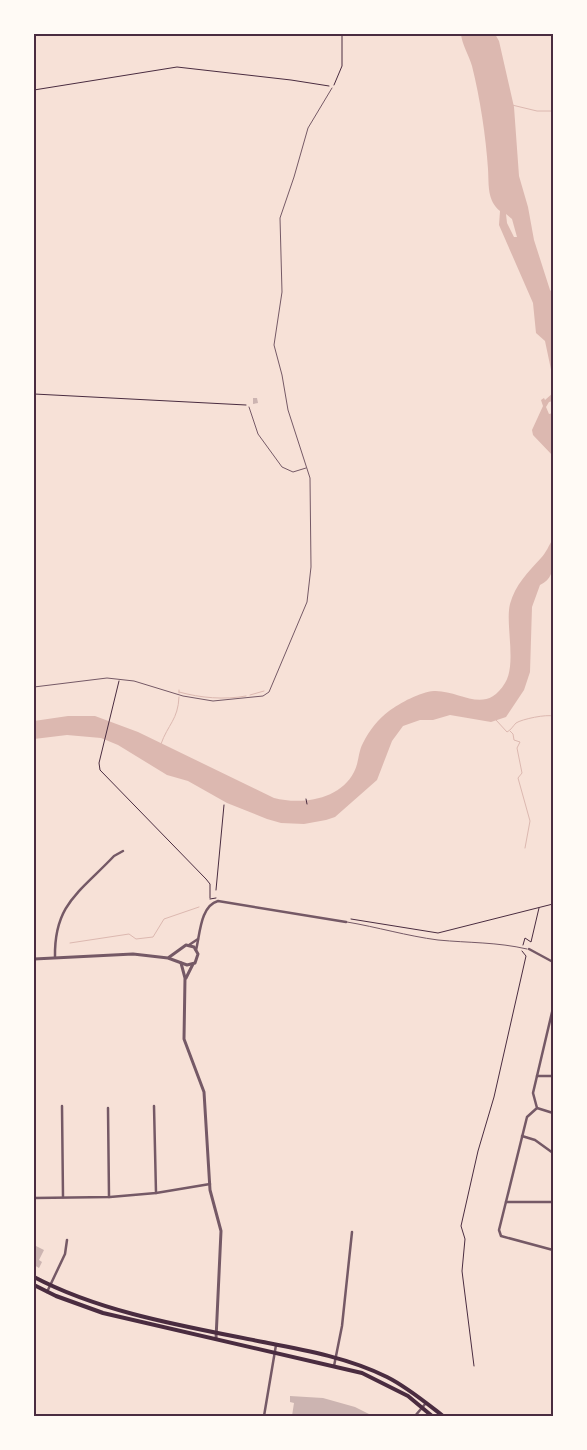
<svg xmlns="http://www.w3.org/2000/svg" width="587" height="1450" font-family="Merriweather,serif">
  <rect width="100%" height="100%" fill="#f7e1d7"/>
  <g fill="#dcb8b0" fill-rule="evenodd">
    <path d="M 461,34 L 495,34 L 499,41 L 514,107 L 519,176 L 528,207 L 534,240 L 550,290 L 553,293 L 553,379 L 545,341 L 536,333 L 533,303 L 499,225 L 500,211 C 487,200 489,186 488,169 C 486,137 480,98 472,66 C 469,55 462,45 461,34 ZM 506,214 L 512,219 L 517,237 L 514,237 L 507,223 Z"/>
    <path d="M 553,393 L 553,401 L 549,402 L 546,407 L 549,414 L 553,413 L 553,456 L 533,435 L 532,430 L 543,406 L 541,400 L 544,398 L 545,400 Z"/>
    <path d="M 553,539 C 553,556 558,577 540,585 L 532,607 L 530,672 L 524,690 L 506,717 L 491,722 L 450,715 L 433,720 L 420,720 L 403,726 L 392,741 L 377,780 L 335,817 L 326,820 L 304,824 L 281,823 L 267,819 L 227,803 L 188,781 L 167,775 L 118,745 L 101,738 L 67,735 L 34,739 L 34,721 L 68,716 L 95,716 L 138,732 L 274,798 C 301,805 340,800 354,772 C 359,763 358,752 363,743 C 369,731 378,719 389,711 C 400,703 420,692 434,691 C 461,690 485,716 505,683 C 517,664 505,624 510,604 C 515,585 528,572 541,558 C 546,553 549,545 553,539 Z"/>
  </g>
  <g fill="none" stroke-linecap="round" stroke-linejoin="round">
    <g stroke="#dcb8b0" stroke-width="1">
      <path d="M 512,105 L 537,111 L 553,111"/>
      <path d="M 179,692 C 201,698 224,700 246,696"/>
      <path d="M 179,693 L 179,690"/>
      <path d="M 250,695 L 264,691"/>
      <path d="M 496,720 L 507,732 C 511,730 513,726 516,723 C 522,719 547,714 553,716"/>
      <path d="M 510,731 L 513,734 L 514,740 L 520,742 L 517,748 L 522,773 L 518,778 L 530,821 L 525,848"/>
      <path d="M 161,744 C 168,724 178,720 179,697"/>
      <path d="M 70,943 L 129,934 L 136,939 L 153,937 L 164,919 L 199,907"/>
    </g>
  </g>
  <g fill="#ccb4b1">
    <path d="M 253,398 L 257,398 L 258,403 L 253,404 Z"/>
    <path d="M 34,1245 L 44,1250 L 39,1260 L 42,1262 L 39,1268 L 34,1265 Z"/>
    <path d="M 290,1396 L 323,1398 L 355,1407 L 373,1416 L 292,1416 L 294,1403 L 290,1402 Z"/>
  </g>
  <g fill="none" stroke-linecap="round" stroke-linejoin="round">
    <g stroke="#4a2c40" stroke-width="1">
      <path d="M 334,85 L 342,66 L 342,34"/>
      <path d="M 34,90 L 177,67 L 291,80 L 329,86"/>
      <path d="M 34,394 L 246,405"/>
      <path d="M 119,681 L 99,763 L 100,770 L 206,879 L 210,884 L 210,898"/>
      <path d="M 306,799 L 307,804"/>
      <path d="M 216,890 L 224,805"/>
      <path d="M 210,899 L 216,898"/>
      <path d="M 351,919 L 438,933 L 553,904"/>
      <path d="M 523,945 L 525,938 L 531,942 L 539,908"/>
      <path d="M 474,1366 L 462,1271 L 465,1239 L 461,1226 L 478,1151 L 494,1097 L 526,956 L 522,951"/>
    </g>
    <g stroke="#755966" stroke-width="1">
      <path d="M 249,407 L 258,434 L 282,467 L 293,472 L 306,468"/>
      <path d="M 34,687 L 107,678 L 134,681 L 183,696 L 213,701 L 263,696 L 269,692 L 307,602 L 311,567 L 310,478 L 288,410 L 282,375 L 274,345 L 282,292 L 280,218 L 294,177 L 308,128 L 332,88"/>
      <path d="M 347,922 C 377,927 407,936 438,940 C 469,943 497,942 527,949"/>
    </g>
    <g stroke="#755966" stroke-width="2.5">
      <path d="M 189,945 L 198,939"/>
      <path d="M 529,949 L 553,962"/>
      <path d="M 196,950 C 200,935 200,906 218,901 L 346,922"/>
      <path d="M 55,957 C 54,904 80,892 114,856 L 123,851"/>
      <path d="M 553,1008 L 533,1093 L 537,1108 L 527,1117 L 499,1230 L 501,1236 L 553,1250"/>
      <path d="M 537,1076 L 553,1076"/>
      <path d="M 62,1106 L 63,1197"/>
      <path d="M 154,1106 L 156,1193"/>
      <path d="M 108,1108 L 109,1197"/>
      <path d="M 537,1108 L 553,1113"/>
      <path d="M 522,1136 L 535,1140 L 553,1153"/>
      <path d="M 34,1198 L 110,1197 L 156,1193 L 210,1184"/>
      <path d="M 506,1202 L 553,1202"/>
      <path d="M 47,1292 L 65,1254 L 67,1240"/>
      <path d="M 334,1366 L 342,1326 L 352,1232"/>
      <path d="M 264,1416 L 276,1345"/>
      <path d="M 415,1416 L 426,1403"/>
    </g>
    <g stroke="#755966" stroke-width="3">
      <path d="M 34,959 L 133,954 L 168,958 L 187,965 L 195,963 L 198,954 L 194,947 L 186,945 L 168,958"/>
      <path d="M 181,963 L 185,978 L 184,1039 L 204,1092 L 210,1190 L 221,1231 L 216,1339"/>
      <path d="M 186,978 L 193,964"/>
    </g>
    <g stroke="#4a2c40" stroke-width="4">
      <path d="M 34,1277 C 102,1313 188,1327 263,1342 C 305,1350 349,1358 387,1377 C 407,1387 425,1402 443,1416"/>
      <path d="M 34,1285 L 56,1296 L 103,1313 L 362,1373 L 408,1396 L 432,1416"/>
    </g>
  </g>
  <rect width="587" height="1450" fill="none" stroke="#fffaf5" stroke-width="70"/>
  <rect x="35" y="35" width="517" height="1380" fill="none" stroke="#4a2c40" stroke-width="2"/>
</svg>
